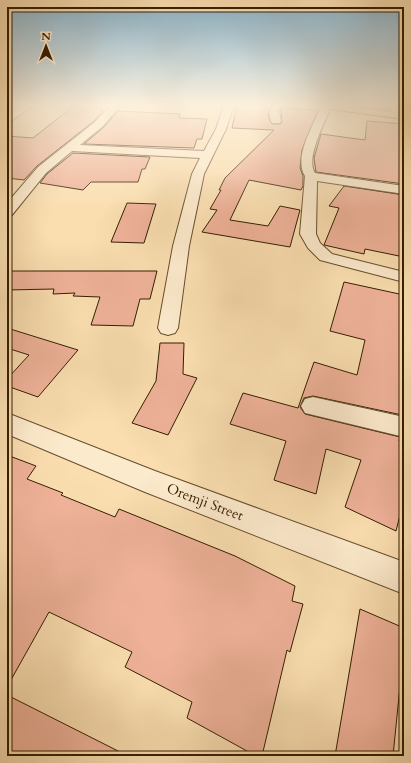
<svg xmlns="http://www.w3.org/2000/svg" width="411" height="763" font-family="Cardo,serif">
  <rect width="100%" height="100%" fill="#fadeb0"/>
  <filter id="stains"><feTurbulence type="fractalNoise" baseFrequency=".005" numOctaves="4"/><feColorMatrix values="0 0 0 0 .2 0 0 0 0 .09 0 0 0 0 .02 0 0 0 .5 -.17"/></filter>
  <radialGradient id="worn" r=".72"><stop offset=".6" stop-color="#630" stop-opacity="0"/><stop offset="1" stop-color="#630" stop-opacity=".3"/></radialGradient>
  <g fill="#efb299" stroke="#341e00">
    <path d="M 75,105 L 99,105 L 96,108 L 102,108 L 100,110 L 104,110 L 94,121 L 37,166 L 24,180 L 7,178 L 7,136 L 33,138 Z"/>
    <path d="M 237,105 L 272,105 L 268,114 L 270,121 L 272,124 L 281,124 L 282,121 L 281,111 L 282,108 L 316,110 L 316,115 L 302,150 L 300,168 L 303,176 L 303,186 L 301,190 L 249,180 L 230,220 L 268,226 L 280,206 L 300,210 L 290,247 L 202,232 L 217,210 L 210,209 L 221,190 L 219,190 L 225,178 L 274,130 L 232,128 Z"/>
    <path d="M 118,111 L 180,114 L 179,118 L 207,119 L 202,139 L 197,139 L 194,148 L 84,144 L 104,127 Z"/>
    <path d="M 367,121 L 404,124 L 404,184 L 316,172 L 314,158 L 321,134 L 365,140 Z"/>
    <path d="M 73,153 L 150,157 L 145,169 L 142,169 L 138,182 L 91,182 L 83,190 L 40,183 L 47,174 Z"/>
    <path d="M 344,186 L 404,195 L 404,257 L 365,249 L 364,254 L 324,245 L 339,208 L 329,206 Z"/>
    <path d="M 127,203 L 156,204 L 144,243 L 111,242 Z"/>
    <path d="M 7,271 L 157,271 L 150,299 L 140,299 L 133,326 L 91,325 L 100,297 L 73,296 L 75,293 L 53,294 L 54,289 L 7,290 Z"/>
    <path d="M 344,282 L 404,295 L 404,400 L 402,415 L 313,396 L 304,398 L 300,407 L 305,414 L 400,437 L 399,441 L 404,442 L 404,499 L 396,531 L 345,507 L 361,460 L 326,449 L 316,494 L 274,480 L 286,441 L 230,424 L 243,393 L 298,408 L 314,362 L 357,375 L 365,340 L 330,331 Z"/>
    <path d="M 7,328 L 78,350 L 38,397 L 7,386 L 7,379 L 29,355 L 7,348 Z"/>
    <path d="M 160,343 L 184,343 L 183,374 L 197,378 L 168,435 L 132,423 L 156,381 Z"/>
    <path d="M 7,455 L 36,466 L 27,479 L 63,493 L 61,495 L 115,517 L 119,509 L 235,556 L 295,586 L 292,601 L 303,604 L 290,652 L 287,650 L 262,756 L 256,756 L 187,718 L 192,702 L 125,667 L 132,652 L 49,612 L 7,687 Z"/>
    <path d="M 360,609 L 404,628 L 404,646 L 393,756 L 335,756 Z"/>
    <path d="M 7,695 L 128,756 L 7,756 Z"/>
  </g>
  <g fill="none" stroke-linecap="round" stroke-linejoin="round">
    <defs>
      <g id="minor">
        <path d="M 24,105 L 34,105 L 10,122 L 7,123 L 7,116 Z"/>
        <path d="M 111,105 L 121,105 L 103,126 L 80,145 L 204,151 L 216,129 L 224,105 L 234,105 L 226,129 L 204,174 L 189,246 L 178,328 L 175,333 L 168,335 L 161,333 L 158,328 L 173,246 L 192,174 L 200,158 L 72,151 L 46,173 L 12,215 L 7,216 L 7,203 L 38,167 L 95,122 Z"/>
        <path d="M 273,105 L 282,105 L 279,111 L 281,121 L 280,123 L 272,123 C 269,117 269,111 273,105 Z"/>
        <path d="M 322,105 L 332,105 C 326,120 305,158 315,173 L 404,186 L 404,194 L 317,181 L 316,234 L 320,243 L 332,254 L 404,272 L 404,282 L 320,260 L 308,248 L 300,234 L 305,176 C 293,157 314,124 322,105 Z"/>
        <path d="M 394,105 L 403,105 L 398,112 L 395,113 L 390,110 Z"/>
        <path d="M 313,397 L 404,417 L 404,437 L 305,413 L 301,406 L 305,399 Z"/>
        <path d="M 7,413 L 155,471 L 404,562 L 404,594 L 145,492 L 7,434 Z"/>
      </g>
      <path id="major" d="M 317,105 L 339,105 L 404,113 L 404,119 L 322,108 Z"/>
    </defs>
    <use href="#minor" stroke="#664e2c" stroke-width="2"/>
    <use href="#major" stroke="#341e00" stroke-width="2"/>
    <use href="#minor" fill="#fceacc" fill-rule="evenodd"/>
    <use href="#major" fill="#fadeb0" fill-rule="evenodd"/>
  </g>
  <linearGradient id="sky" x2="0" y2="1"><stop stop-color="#8ab7d1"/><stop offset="0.5" stop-color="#fdf0db"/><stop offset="1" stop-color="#fdf0db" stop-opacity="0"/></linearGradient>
  <rect width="411" height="211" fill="url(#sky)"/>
  <g text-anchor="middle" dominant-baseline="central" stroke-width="4" stroke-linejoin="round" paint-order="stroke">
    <g font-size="14" fill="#341e00" stroke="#fceacc">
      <text transform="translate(205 502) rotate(21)">Oremji Street</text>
    </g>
  </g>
  <rect width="411" height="763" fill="none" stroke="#fadeb0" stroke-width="24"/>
  <rect x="8" y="8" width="395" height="747" fill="none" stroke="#341e00" stroke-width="2"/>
  <rect x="12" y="12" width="387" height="739" fill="none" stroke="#341e00"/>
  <g transform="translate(46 46)" stroke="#fceacc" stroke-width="3" paint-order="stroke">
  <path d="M0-3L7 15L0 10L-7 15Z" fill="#341e00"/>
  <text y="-6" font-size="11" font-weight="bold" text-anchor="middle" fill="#341e00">N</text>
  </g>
  <rect width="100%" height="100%" filter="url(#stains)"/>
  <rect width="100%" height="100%" fill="url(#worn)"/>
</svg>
